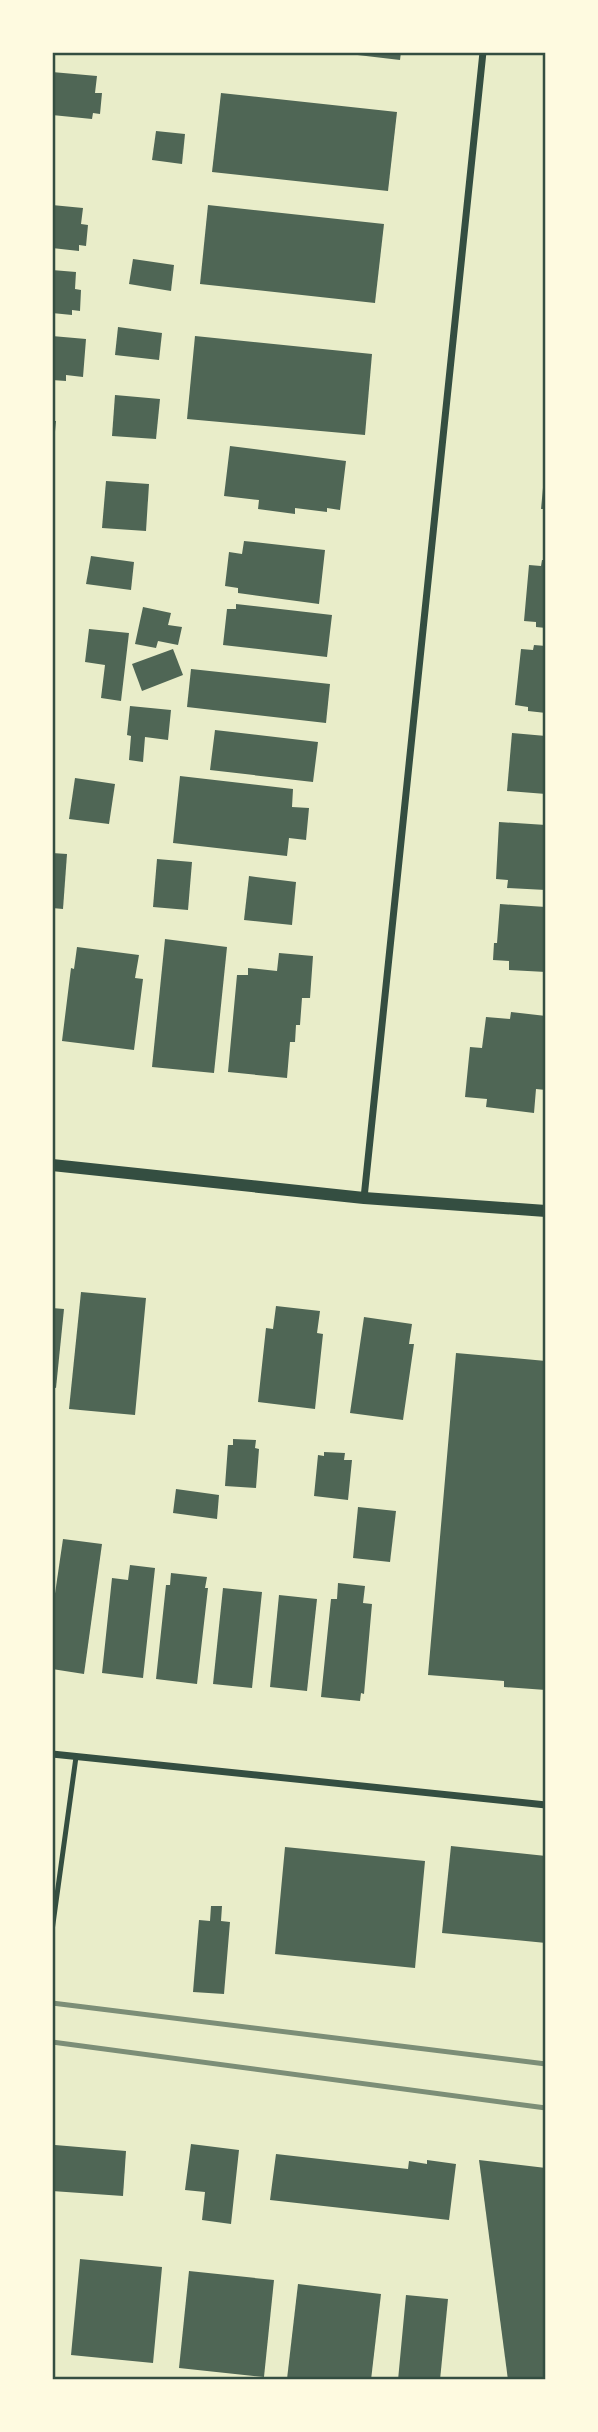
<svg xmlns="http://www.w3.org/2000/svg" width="598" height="2432" font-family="'PT Sans',sans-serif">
  <rect width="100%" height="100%" fill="#e9edc9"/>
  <g fill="#4f6655">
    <path d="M 349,52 L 401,52 L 400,60 L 349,54 Z"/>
    <path d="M 52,72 L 97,76 L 95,93 L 102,93 L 100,114 L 93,113 L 92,119 L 52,115 Z"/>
    <path d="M 221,93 L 397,112 L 388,191 L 212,172 Z"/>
    <path d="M 156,131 L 185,134 L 182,164 L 152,160 Z"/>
    <path d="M 52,205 L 83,208 L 81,224 L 88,225 L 86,246 L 79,245 L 79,251 L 52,248 Z"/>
    <path d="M 208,205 L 384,224 L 375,303 L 200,284 Z"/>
    <path d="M 133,259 L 174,265 L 171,291 L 129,284 Z"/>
    <path d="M 52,270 L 76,272 L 75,289 L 81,290 L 80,311 L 72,310 L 72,315 L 52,313 Z"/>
    <path d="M 118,327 L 162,333 L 159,360 L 115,355 Z"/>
    <path d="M 52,336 L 86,339 L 83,377 L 66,375 L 66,381 L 52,380 Z"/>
    <path d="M 195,336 L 372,354 L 365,435 L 187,419 Z"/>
    <path d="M 115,395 L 160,399 L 156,439 L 112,436 Z"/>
    <path d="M 52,421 L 56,421 L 54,442 L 52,442 Z"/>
    <path d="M 230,446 L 346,461 L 340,510 L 327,508 L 327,512 L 295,508 L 295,514 L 258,509 L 259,500 L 224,496 Z"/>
    <path d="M 544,477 L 546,477 L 546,509 L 541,509 Z"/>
    <path d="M 106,481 L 149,484 L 146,531 L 102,528 Z"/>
    <path d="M 244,541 L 325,550 L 319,604 L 238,593 L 238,588 L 225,586 L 229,552 L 242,554 Z"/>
    <path d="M 91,556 L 134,562 L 131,590 L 86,584 Z"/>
    <path d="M 542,560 L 546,560 L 546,628 L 536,627 L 536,622 L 524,621 L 529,565 L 541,566 Z"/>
    <path d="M 236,604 L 332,615 L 327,657 L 223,645 L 227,609 L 236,609 Z"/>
    <path d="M 143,607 L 171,613 L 168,625 L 182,627 L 178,645 L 158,641 L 156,648 L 135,644 Z"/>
    <path d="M 89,629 L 129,633 L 121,701 L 101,698 L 105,665 L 85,662 Z"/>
    <path d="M 534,645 L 546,646 L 546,713 L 528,711 L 528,707 L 515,705 L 521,649 L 533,650 Z"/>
    <path d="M 173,649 L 183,675 L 142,691 L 132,664 Z"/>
    <path d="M 191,669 L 330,684 L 326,723 L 187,707 Z"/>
    <path d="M 130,706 L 171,710 L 168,740 L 145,737 L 143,762 L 129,760 L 131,736 L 127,735 Z"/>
    <path d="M 215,730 L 318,742 L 313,782 L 210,770 Z"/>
    <path d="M 512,733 L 546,736 L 546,794 L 507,791 Z"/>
    <path d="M 180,776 L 293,789 L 292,807 L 309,808 L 306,840 L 289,838 L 287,856 L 173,843 Z"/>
    <path d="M 75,778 L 115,784 L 109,824 L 69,819 Z"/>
    <path d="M 499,822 L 546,825 L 546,890 L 507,888 L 508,880 L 496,879 Z"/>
    <path d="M 52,853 L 67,854 L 63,909 L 52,908 Z"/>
    <path d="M 157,859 L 192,862 L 188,910 L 153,907 Z"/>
    <path d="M 249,876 L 296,882 L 292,925 L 244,920 Z"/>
    <path d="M 500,904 L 546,907 L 546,972 L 509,970 L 509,961 L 493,960 L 494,943 L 497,943 Z"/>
    <path d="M 165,939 L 227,947 L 214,1073 L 152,1067 Z"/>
    <path d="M 77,947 L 139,955 L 135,978 L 143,979 L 134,1050 L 62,1041 L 71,968 L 74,969 Z"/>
    <path d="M 279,953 L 313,956 L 310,998 L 302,998 L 300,1025 L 296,1025 L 295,1042 L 290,1042 L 287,1078 L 228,1072 L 237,975 L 248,975 L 248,968 L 277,971 Z"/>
    <path d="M 511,1012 L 546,1016 L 546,1090 L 536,1089 L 534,1113 L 486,1107 L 487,1099 L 465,1097 L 470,1047 L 482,1048 L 486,1017 L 510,1019 Z"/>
    <path d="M 81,1292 L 146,1298 L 135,1415 L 69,1409 Z"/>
    <path d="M 276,1306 L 320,1311 L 317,1333 L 323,1334 L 315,1409 L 258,1402 L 266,1328 L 273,1329 Z"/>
    <path d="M 52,1308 L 64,1309 L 56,1388 L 52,1387 Z"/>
    <path d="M 364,1317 L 412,1324 L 409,1344 L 414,1344 L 403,1420 L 350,1413 Z"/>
    <path d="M 456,1353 L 546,1361 L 546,1690 L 504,1687 L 504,1681 L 428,1675 Z"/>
    <path d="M 233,1439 L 256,1440 L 255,1448 L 259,1449 L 256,1488 L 225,1486 L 228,1445 L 233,1445 Z"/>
    <path d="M 324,1452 L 345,1453 L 344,1460 L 352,1460 L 348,1500 L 314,1496 L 318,1455 L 324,1456 Z"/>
    <path d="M 176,1489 L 219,1495 L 217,1519 L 173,1513 Z"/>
    <path d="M 358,1507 L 396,1511 L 390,1562 L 353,1558 Z"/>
    <path d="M 63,1539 L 102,1544 L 84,1674 L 52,1669 L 52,1614 Z"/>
    <path d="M 130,1565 L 155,1568 L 143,1678 L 102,1673 L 112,1578 L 128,1580 Z"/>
    <path d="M 171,1573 L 207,1577 L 205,1588 L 208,1588 L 197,1684 L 156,1679 L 166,1585 L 170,1585 Z"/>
    <path d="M 338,1583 L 365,1586 L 363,1603 L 372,1604 L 364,1694 L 361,1693 L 360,1701 L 321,1697 L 331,1599 L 337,1599 Z"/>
    <path d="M 223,1588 L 262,1592 L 252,1688 L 213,1684 Z"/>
    <path d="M 279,1595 L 317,1599 L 307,1691 L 270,1687 Z"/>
    <path d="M 451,1846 L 546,1856 L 546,1943 L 442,1933 Z"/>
    <path d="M 285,1847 L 425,1861 L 415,1968 L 275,1954 Z"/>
    <path d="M 211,1906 L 222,1906 L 221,1921 L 230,1922 L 224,1994 L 193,1992 L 199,1920 L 210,1921 Z"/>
    <path d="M 191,2144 L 239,2150 L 231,2224 L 202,2220 L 205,2192 L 185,2190 Z"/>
    <path d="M 55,2145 L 126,2151 L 123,2196 L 52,2191 Z"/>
    <path d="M 276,2154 L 408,2169 L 409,2161 L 427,2164 L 427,2160 L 456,2164 L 449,2220 L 270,2200 Z"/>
    <path d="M 479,2160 L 546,2168 L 546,2380 L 508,2380 Z"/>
    <path d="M 80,2259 L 162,2267 L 153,2363 L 71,2355 Z"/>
    <path d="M 189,2271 L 274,2280 L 264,2377 L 179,2368 Z"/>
    <path d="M 298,2284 L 381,2294 L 371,2380 L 287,2379 Z"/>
    <path d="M 406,2295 L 448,2299 L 440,2380 L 398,2380 Z"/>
  </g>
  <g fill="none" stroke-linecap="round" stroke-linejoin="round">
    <path stroke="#344e41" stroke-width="5" d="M 52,1931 L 76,1757"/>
    <g stroke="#344e41" stroke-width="7">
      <path d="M 364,1198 L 483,52"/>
      <path d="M 52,1754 L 546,1805"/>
    </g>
    <path stroke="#344e41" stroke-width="12" d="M 52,1165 L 364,1198 L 546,1211"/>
    <g stroke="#7c8e77" stroke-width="5">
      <path d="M 52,2003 L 546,2064"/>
      <path d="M 52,2042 L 546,2108"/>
    </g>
  </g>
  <rect width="598" height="2432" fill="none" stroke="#fefae0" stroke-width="108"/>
  <rect x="54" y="54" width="490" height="2324" fill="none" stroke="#344e41" stroke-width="2.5"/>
</svg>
